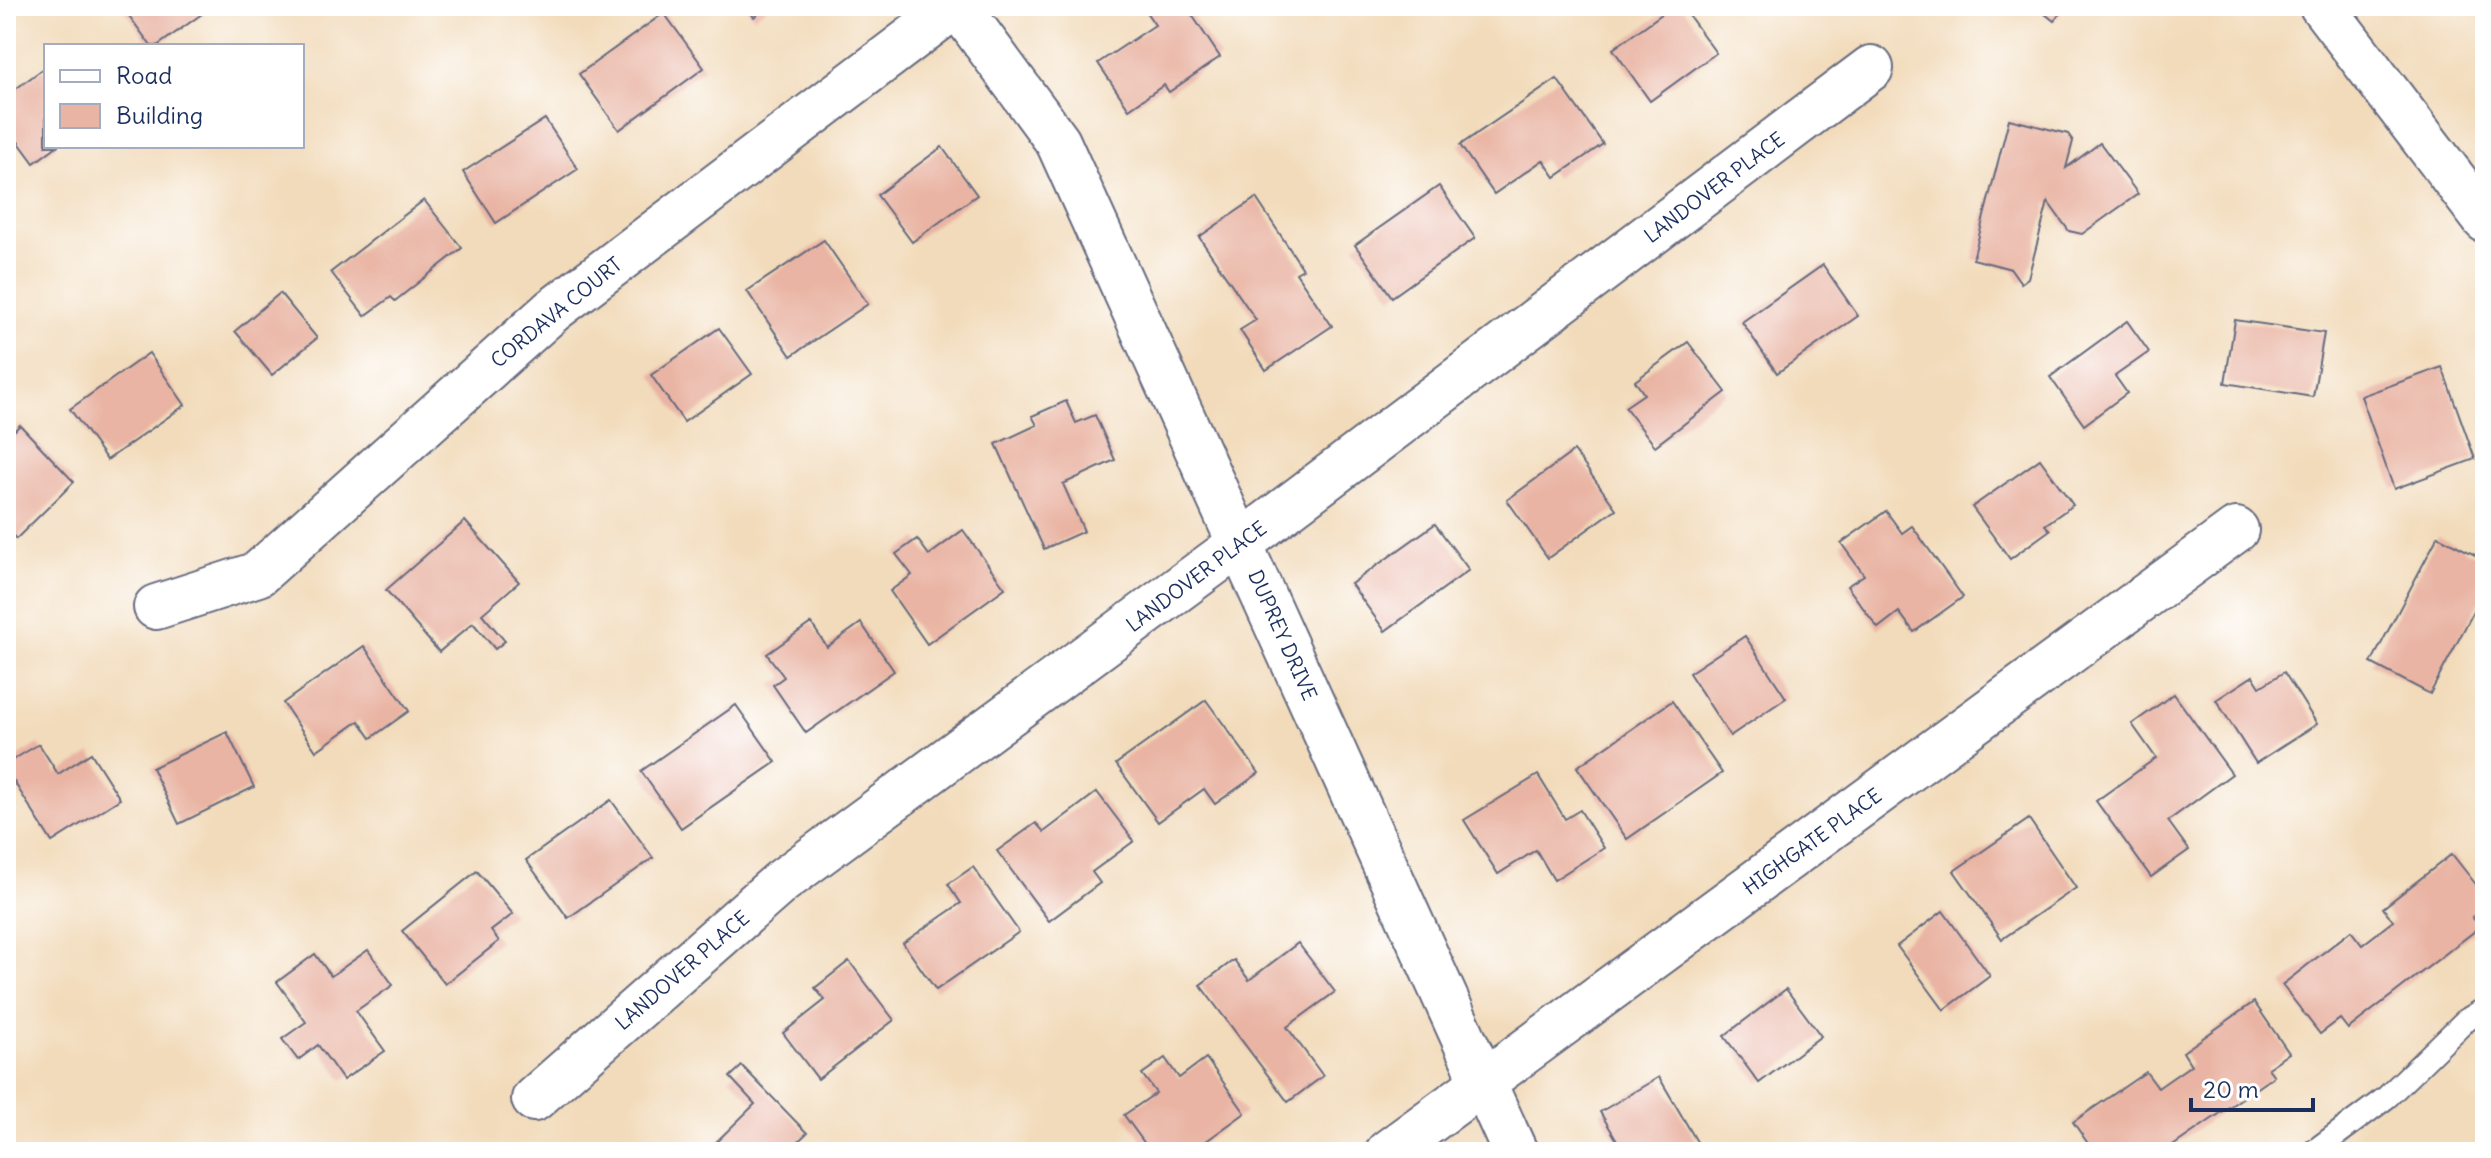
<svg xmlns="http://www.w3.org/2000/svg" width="2491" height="1158" font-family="Delius,sans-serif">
  <rect width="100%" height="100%" fill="#fff"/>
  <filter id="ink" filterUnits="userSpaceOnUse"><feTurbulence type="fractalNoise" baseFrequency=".0125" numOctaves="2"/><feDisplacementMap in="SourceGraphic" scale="16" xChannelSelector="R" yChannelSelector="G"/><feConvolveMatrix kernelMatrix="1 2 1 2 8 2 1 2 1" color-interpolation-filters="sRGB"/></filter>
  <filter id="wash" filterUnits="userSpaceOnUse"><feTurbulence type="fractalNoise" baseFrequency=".006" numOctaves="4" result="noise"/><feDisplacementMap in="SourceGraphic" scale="32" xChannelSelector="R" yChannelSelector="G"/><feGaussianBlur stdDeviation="1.8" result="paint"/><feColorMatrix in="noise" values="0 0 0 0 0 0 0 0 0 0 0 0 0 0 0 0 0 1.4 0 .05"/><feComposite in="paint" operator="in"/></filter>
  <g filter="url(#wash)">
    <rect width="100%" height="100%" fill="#f2dbbb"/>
    <g id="blocks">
      <g fill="#e9b4a3">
        <path d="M 122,6 L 213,6 L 157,46 L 151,46 Z"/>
        <path d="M 745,6 L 769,6 L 754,17 Z"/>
        <path d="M 1142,6 L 1186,6 L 1220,57 L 1169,92 L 1164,85 L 1129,109 L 1098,63 L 1155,25 Z"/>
        <path d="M 1673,6 L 1682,6 L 1716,53 L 1650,101 L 1613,49 Z"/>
        <path d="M 2035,6 L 2066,6 L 2054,21 Z"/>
        <path d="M 664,13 L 704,68 L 619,130 L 579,74 Z"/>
        <path d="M 43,69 L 46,74 L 46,146 L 57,146 L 34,163 L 6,125 L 6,96 Z"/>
        <path d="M 1557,79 L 1603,144 L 1555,177 L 1543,160 L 1494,194 L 1460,145 Z"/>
        <path d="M 545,119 L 578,169 L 496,223 L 463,172 Z"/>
        <path d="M 2009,119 L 2068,134 L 2073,141 L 2066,168 L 2100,143 L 2138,194 L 2082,234 L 2069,231 L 2048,202 L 2028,278 L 2021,283 L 2011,269 L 1973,259 Z"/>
        <path d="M 942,147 L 977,195 L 912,242 L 877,195 Z"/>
        <path d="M 1439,186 L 1475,238 L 1392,297 L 1355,245 Z"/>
        <path d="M 1256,198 L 1303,269 L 1296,273 L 1332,326 L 1266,370 L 1240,330 L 1256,320 L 1199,237 Z"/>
        <path d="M 424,200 L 462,248 L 395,301 L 391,297 L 365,316 L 331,272 Z"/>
        <path d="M 824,240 L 868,304 L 791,356 L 747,291 Z"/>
        <path d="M 1823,265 L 1858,316 L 1777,373 L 1742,322 Z"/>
        <path d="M 280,293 L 317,338 L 272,375 L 235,331 Z"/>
        <path d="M 2235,320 L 2324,333 L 2313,397 L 2225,383 Z"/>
        <path d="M 2127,321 L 2149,352 L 2115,376 L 2127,393 L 2084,425 L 2050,377 Z"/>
        <path d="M 719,328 L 752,374 L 684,422 L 651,375 Z"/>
        <path d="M 1688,342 L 1726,392 L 1655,446 L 1625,407 L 1644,394 L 1635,381 Z"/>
        <path d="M 149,353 L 185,405 L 107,460 L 70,409 Z"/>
        <path d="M 2442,367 L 2475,459 L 2394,489 L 2361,396 Z"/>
        <path d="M 1066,401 L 1076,423 L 1095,415 L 1115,460 L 1063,484 L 1084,531 L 1044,549 L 996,444 L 1037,425 L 1032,416 Z"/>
        <path d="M 20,425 L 74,482 L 16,539 L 6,528 L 6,439 Z"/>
        <path d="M 1574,451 L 1616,509 L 1548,558 L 1507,500 Z"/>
        <path d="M 2040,459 L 2073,505 L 2045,525 L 2050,530 L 2010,559 L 1972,507 Z"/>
        <path d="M 1886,511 L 1902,533 L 1912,526 L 1963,597 L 1914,632 L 1899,612 L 1878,628 L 1847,586 L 1864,575 L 1841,543 Z"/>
        <path d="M 465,521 L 519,582 L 482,614 L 505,641 L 495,649 L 473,623 L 439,652 L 386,590 Z"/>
        <path d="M 1435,524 L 1469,570 L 1385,631 L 1351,584 Z"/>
        <path d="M 963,530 L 1005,588 L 927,644 L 890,591 L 912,575 L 896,554 L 917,539 L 929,555 Z"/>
        <path d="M 2438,536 L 2485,560 L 2485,590 L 2430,694 L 2371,663 Z"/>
        <path d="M 811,623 L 827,647 L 861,623 L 894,671 L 806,733 L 773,685 L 784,677 L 767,654 Z"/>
        <path d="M 1745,636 L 1786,698 L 1730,736 L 1689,673 Z"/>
        <path d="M 364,646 L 409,711 L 371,738 L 359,721 L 316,751 L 283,703 Z"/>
        <path d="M 2284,672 L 2317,724 L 2256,763 L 2216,700 L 2253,676 L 2260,687 Z"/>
        <path d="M 2174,694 L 2232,774 L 2168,821 L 2189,850 L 2151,877 L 2096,801 L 2156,758 L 2132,724 Z"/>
        <path d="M 1206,700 L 1259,773 L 1215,804 L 1204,789 L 1158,822 L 1116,764 Z"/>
        <path d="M 1672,701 L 1722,773 L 1627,839 L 1577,767 Z"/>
        <path d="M 736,705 L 776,762 L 681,828 L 641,771 Z"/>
        <path d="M 227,732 L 254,787 L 179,824 L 152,768 Z"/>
        <path d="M 39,744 L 58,774 L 91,753 L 120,799 L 52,842 L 6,769 L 6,764 Z"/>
        <path d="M 1538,775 L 1565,819 L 1580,810 L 1604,848 L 1554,880 L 1536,850 L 1498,874 L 1464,820 Z"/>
        <path d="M 1097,792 L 1134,841 L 1092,872 L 1100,883 L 1049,921 L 997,851 L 1036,823 L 1044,832 Z"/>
        <path d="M 611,800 L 653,858 L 568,918 L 526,860 Z"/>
        <path d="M 2029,819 L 2076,888 L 2002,939 L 1954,871 Z"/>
        <path d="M 2452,854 L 2485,896 L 2485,907 L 2472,917 L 2480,927 L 2348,1029 L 2340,1019 L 2320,1034 L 2282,985 L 2351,931 L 2362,945 L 2393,921 L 2383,908 Z"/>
        <path d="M 973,867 L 1019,932 L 936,990 L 903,943 L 961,903 L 948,884 Z"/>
        <path d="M 477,871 L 513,914 L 491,931 L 499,941 L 445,984 L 402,931 Z"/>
        <path d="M 1943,911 L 1990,976 L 1944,1010 L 1897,946 Z"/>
        <path d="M 1298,943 L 1335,992 L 1287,1027 L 1323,1076 L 1288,1102 L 1200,985 L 1234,960 L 1249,980 Z"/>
        <path d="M 368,950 L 393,985 L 356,1011 L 385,1051 L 343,1080 L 318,1045 L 298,1060 L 282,1039 L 306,1022 L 277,982 L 315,954 L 331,976 Z"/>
        <path d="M 849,961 L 894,1020 L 818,1079 L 783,1033 L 825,1000 L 815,988 Z"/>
        <path d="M 1786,989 L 1821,1036 L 1759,1083 L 1724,1036 Z"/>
        <path d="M 2254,1002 L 2289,1053 L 2268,1068 L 2274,1076 L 2164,1152 L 2094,1152 L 2073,1122 L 2146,1072 L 2158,1088 L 2191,1065 L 2183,1052 Z"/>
        <path d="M 1165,1058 L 1179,1078 L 1206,1058 L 1245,1113 L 1191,1152 L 1151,1152 L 1124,1115 L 1156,1093 L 1142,1074 Z"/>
        <path d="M 742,1066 L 807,1133 L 787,1152 L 706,1152 L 755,1104 L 730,1077 Z"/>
        <path d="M 1659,1077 L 1703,1152 L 1624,1152 L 1600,1112 Z"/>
      </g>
    </g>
  </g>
  <g filter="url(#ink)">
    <use href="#blocks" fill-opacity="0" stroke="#666b7f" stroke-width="2"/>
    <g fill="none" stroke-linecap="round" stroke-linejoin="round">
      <defs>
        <path id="service" d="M 2313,1152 L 2387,1097 L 2465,1021 L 2485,1009"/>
        <g id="minor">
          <path d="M 958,6 L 1058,142 L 1515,1152"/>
          <path d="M 156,607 L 258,574 L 553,310 L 955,6"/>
          <path d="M 534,1099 L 781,882 L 1241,543 L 1871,68"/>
          <path d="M 1388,1152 L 2236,530"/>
        </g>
        <path id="primary" d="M 2322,6 L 2485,220"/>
      </defs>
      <use href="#service" stroke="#666b7f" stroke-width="26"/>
      <use href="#minor" stroke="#666b7f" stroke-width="48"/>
      <use href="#primary" stroke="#666b7f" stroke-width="48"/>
      <use href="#service" stroke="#fff" stroke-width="22"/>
      <use href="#minor" stroke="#fff" stroke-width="44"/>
      <use href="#primary" stroke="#fff" stroke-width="44"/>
    </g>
  </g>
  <g text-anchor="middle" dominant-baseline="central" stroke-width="8" stroke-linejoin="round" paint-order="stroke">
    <g font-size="20" fill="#1b2f5e" stroke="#fff">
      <text transform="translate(1714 187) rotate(-37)">LANDOVER PLACE</text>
      <text transform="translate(556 312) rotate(-39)">CORDAVA COURT</text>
      <text transform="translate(1196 576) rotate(-37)">LANDOVER PLACE</text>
      <text transform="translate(1283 635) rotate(66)">DUPREY DRIVE</text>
      <text transform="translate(1812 841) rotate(-36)">HIGHGATE PLACE</text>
      <text transform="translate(682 970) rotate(-41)">LANDOVER PLACE</text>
    </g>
  </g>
  <rect width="2491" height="1158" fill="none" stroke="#fff" stroke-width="32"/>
  <rect x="44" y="44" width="260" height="104" fill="#ffffff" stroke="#a4acbf" stroke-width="2"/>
  <rect x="60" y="70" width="40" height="12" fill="#ffffff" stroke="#a4acbf" stroke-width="2"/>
  <text x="116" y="84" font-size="24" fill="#1b2f5e">Road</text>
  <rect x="60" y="104" width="40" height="24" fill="#e9b4a3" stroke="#a4acbf" stroke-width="2"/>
  <text x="116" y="124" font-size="24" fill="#1b2f5e">Building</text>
  <path d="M2191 1098v12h122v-12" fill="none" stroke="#1b2f5e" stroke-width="4"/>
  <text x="2203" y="1098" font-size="24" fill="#1b2f5e" stroke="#ffffff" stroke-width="6" paint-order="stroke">20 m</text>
</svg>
